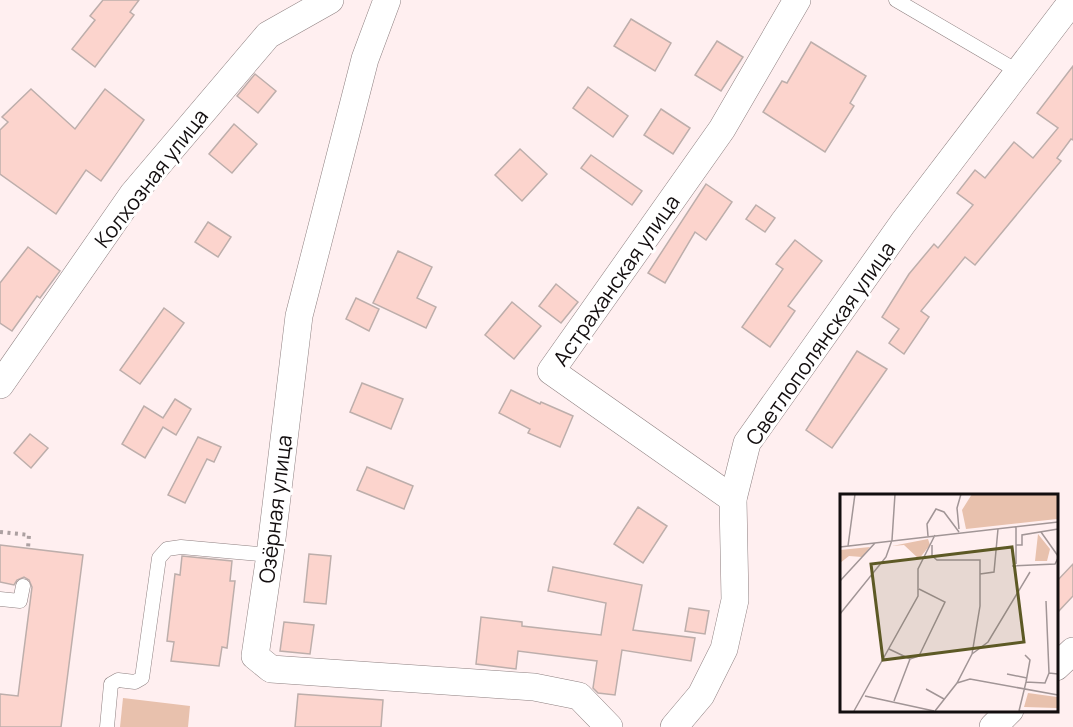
<svg xmlns="http://www.w3.org/2000/svg" width="1073" height="727" font-family="Manrope,sans-serif">
  <rect width="100%" height="100%" fill="#ffeff0"/>
  <path fill="#e8c1ad" d="M 123,698 L 190,706 L 188,727 L 120,727 Z"/>
  <g fill="#fcd4cd" stroke="#bdaeab" stroke-width="1.5">
    <path d="M 103,0 L 139,0 L 130,12 L 134,15 L 95,67 L 72,49 L 95,20 L 90,16 Z"/>
    <path d="M 631,19 L 671,43 L 655,71 L 614,46 Z"/>
    <path d="M 717,41 L 743,57 L 721,91 L 695,75 Z"/>
    <path d="M 811,42 L 866,76 L 850,103 L 854,106 L 825,152 L 763,112 L 782,81 L 787,83 Z"/>
    <path d="M 1073,66 L 1073,140 L 1071,139 L 1057,158 L 1061,161 L 975,265 L 965,257 L 921,311 L 929,317 L 904,354 L 889,343 L 899,329 L 882,317 L 909,274 L 934,244 L 938,248 L 973,205 L 957,193 L 975,170 L 985,178 L 1014,142 L 1033,158 L 1058,128 L 1037,113 Z"/>
    <path d="M 255,74 L 276,91 L 258,113 L 237,96 Z"/>
    <path d="M 588,87 L 628,116 L 613,137 L 573,108 Z"/>
    <path d="M 31,89 L 75,129 L 105,89 L 144,120 L 101,181 L 86,170 L 56,214 L 0,174 L 0,130 L 8,122 L 2,117 Z"/>
    <path d="M 661,109 L 690,128 L 673,154 L 644,135 Z"/>
    <path d="M 234,124 L 257,144 L 232,173 L 209,154 Z"/>
    <path d="M 520,149 L 547,174 L 522,201 L 495,175 Z"/>
    <path d="M 591,155 L 642,191 L 632,205 L 581,168 Z"/>
    <path d="M 706,184 L 732,202 L 706,240 L 695,232 L 665,283 L 648,273 Z"/>
    <path d="M 756,205 L 775,218 L 765,232 L 746,219 Z"/>
    <path d="M 208,222 L 231,237 L 218,257 L 195,242 Z"/>
    <path d="M 795,240 L 822,261 L 788,306 L 795,311 L 770,347 L 742,327 L 783,269 L 776,264 Z"/>
    <path d="M 28,247 L 60,271 L 40,298 L 37,296 L 12,331 L 0,323 L 0,283 Z"/>
    <path d="M 398,251 L 432,267 L 417,298 L 436,307 L 426,328 L 373,303 Z"/>
    <path d="M 556,284 L 578,302 L 561,323 L 539,306 Z"/>
    <path d="M 356,298 L 379,309 L 369,331 L 346,319 Z"/>
    <path d="M 512,302 L 541,326 L 514,359 L 485,335 Z"/>
    <path d="M 164,308 L 184,323 L 140,384 L 120,370 Z"/>
    <path d="M 857,351 L 887,369 L 832,448 L 806,430 Z"/>
    <path d="M 362,383 L 403,399 L 391,429 L 350,412 Z"/>
    <path d="M 511,390 L 540,404 L 541,402 L 573,416 L 560,447 L 528,433 L 530,429 L 499,413 Z"/>
    <path d="M 175,399 L 191,409 L 176,435 L 163,427 L 145,458 L 122,444 L 144,406 L 163,418 Z"/>
    <path d="M 30,434 L 48,448 L 31,468 L 14,453 Z"/>
    <path d="M 198,437 L 221,447 L 214,462 L 207,459 L 185,503 L 168,495 Z"/>
    <path d="M 367,467 L 413,486 L 404,509 L 357,490 Z"/>
    <path d="M 638,507 L 667,526 L 643,563 L 614,544 Z"/>
    <path d="M 0,545 L 83,555 L 61,727 L 0,727 L 0,694 L 18,696 L 32,587 L 29,580 L 24,577 L 17,580 L 14,585 L 0,582 Z"/>
    <path d="M 309,554 L 331,556 L 326,604 L 304,602 Z"/>
    <path d="M 182,556 L 232,561 L 230,581 L 235,581 L 227,648 L 222,647 L 219,666 L 171,661 L 174,642 L 167,641 L 175,574 L 180,575 Z"/>
    <path d="M 1073,564 L 1073,596 L 1056,614 L 1056,582 Z"/>
    <path d="M 553,567 L 642,585 L 633,630 L 695,638 L 691,661 L 622,650 L 615,695 L 598,693 L 593,688 L 597,661 L 518,651 L 516,669 L 476,664 L 481,617 L 522,622 L 522,626 L 601,635 L 606,603 L 548,591 Z"/>
    <path d="M 689,608 L 709,611 L 705,634 L 685,631 Z"/>
    <path d="M 284,622 L 314,625 L 310,654 L 280,651 Z"/>
    <path d="M 298,694 L 383,700 L 381,727 L 295,727 Z"/>
  </g>
  <g fill="none" stroke-linecap="round" stroke-linejoin="round">
    <defs>
      <g id="lane">
        <path d="M 896,0 L 1019,72"/>
        <path d="M 0,599 L 20,601 L 23,586"/>
        <path d="M 107,727 L 111,684 L 118,680 L 135,682 L 142,678 L 159,558 L 167,549 L 181,547 L 270,555"/>
      </g>
      <g id="street">
        <path d="M 387,0 L 365,59 L 299,316 L 270,555 L 255,656 L 271,669 L 534,687 L 579,696 L 609,727"/>
        <path d="M 0,385 L 133,194 L 268,35 L 330,0"/>
        <path d="M 733,499 L 551,371 L 722,129 L 797,0"/>
        <path d="M 1056,667 L 1073,651"/>
        <path d="M 674,727 L 701,695 L 724,649 L 735,600 L 733,499 L 747,443 L 903,223 L 1073,0"/>
        <path d="M 993,727 L 1010,710"/>
      </g>
    </defs>
    <use href="#lane" stroke="#8e8081" stroke-width="15"/>
    <use href="#street" stroke="#8e8081" stroke-width="28"/>
    <path stroke="#aca0a1" stroke-width="4" stroke-dasharray="3 4.5" stroke-linecap="butt" d="M 0,532 L 29,535 L 28,548"/>
    <use href="#lane" stroke="#fff" stroke-width="14"/>
    <use href="#street" stroke="#fff" stroke-width="27"/>
  </g>
  <g text-anchor="middle" dominant-baseline="central" stroke-width="6" stroke-linejoin="round" paint-order="stroke">
    <g font-size="21" fill="#130e0f" stroke="#fff">
      <text transform="translate(151 178) rotate(-52)">Колхозная улица</text>
      <text transform="translate(616 280) rotate(-55)">Астраханская улица</text>
      <text transform="translate(820 343) rotate(-55)">Светлополянская улица</text>
      <text transform="translate(275 509) rotate(-83)">Озёрная улица</text>
    </g>
  </g>
  <g transform="translate(840 494)">
    <rect width="218" height="218" fill="#ffeff0"/>
    <path d="M 132,0 L 217,0 L 217,25 L 126,35 L 122,16 ZM 198,40 L 210,55 L 207,67 L 195,67 ZM 88,45 L 90,51 L 79,65 L 64,51 L 52,52 ZM 30,53 L 22,63 L 9,62 L 0,69 L 0,56 ZM 188,199 L 217,203 L 217,214 L 184,213 Z" fill="#e8c1ad"/>
    <path fill="none" stroke="#a19596" stroke-width="1.5" d="M 119,35 L 117,14 L 121,0M 201,38 L 218,62M 88,42 L 87,30 L 96,15 L 104,18 L 119,38M 92,51 L 92,62 L 97,66 L 140,66 L 140,112 L 132,160 L 117,189 L 95,217M 176,51 L 182,51 L 182,41 L 218,35M 8,52 L 15,0M 0,53 L 218,28M 176,70 L 176,33M 172,72 L 215,70 L 218,64M 140,80 L 154,78 L 158,35M 0,87 L 35,49M 206,107 L 209,179M 0,120 L 46,63 L 52,46 L 55,0M 49,155 L 70,165M 132,160 L 148,148 L 190,78M 185,161 L 190,166 L 186,188M 167,180 L 187,184M 117,189 L 130,185 L 218,201M 86,195 L 104,205M 25,202 L 94,217M 54,207 L 70,165 L 79,162 L 105,108 L 79,95M 14,217 L 78,102 L 78,75 L 95,41M 179,217 L 186,188 L 205,189 L 209,179 L 218,180M 179,217 L 218,217"/>
    <path fill="#5d5925" fill-opacity="0.15" stroke="#5d5925" stroke-width="3" d="M 172,53 L 184,148 L 43,166 L 31,70 Z"/>
    <rect width="218" height="218" fill="none" stroke="#130e0f" stroke-width="3"/>
  </g>
</svg>
